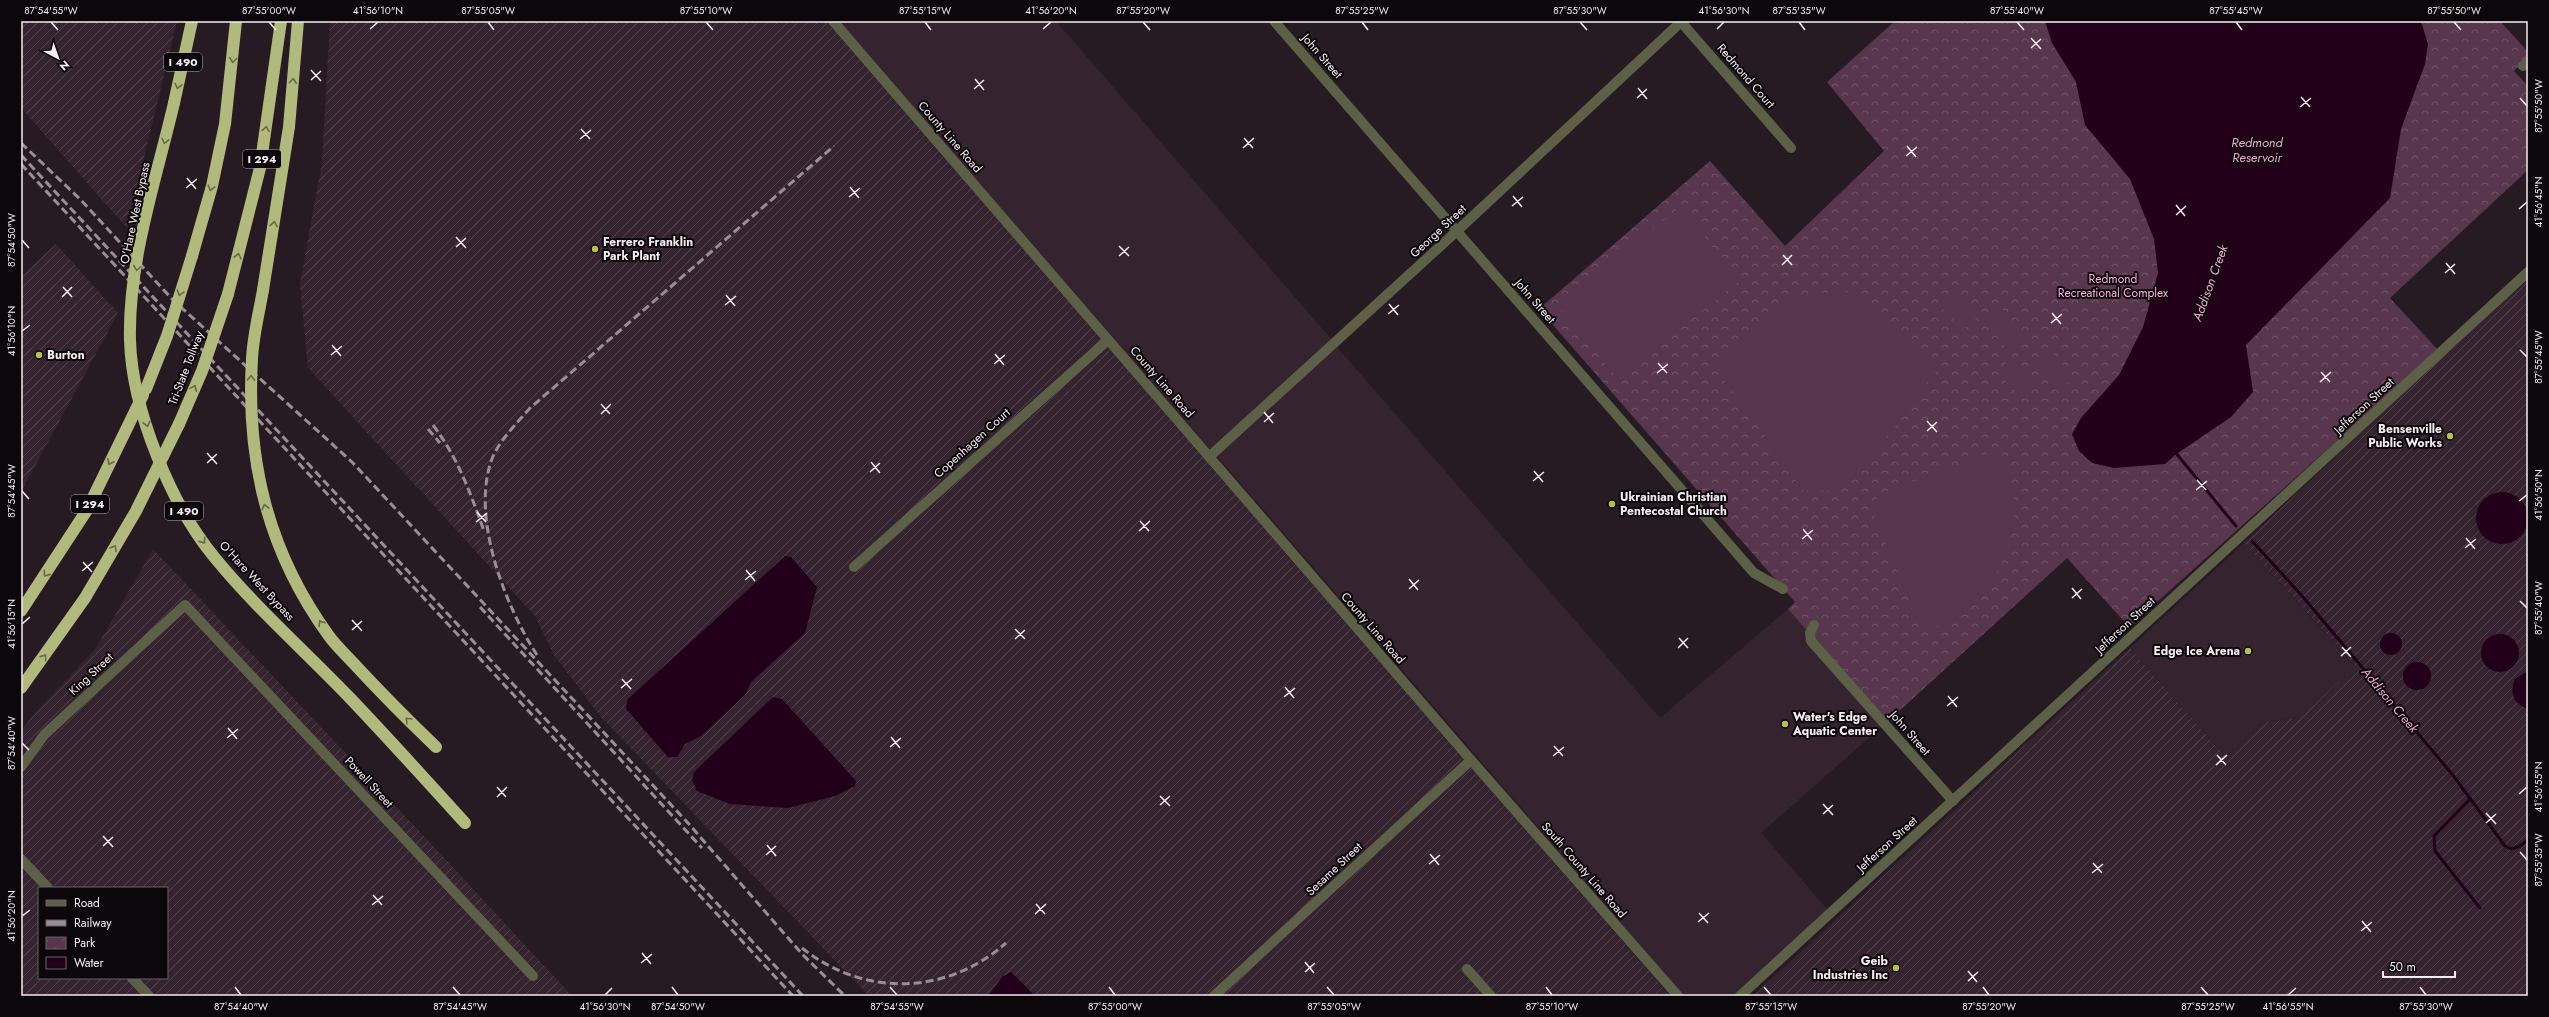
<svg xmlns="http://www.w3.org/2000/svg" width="2549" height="1017" font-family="Jost,sans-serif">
  <defs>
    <pattern id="industrial-furrows" width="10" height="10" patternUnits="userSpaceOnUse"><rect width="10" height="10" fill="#35232f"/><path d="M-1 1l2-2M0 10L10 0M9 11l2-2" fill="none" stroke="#53434e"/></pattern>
    <pattern id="park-crowns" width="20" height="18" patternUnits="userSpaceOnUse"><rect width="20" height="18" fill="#58364d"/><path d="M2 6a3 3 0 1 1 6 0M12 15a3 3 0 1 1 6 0" fill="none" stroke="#715367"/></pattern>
  </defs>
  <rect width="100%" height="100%" fill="#271b23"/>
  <g fill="#35232f">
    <path d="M 839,21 L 1056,21 L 1332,340 L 1211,450 Z"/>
    <path d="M 1337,347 L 1660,718 L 1788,609 L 1887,722 L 1761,833 L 1828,910 L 1735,996 L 1684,996 L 1216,455 Z"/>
    <path d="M 2244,543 L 2355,667 L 2301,718 L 2263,722 L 2226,757 L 2130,648 Z"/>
  </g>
  <g fill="url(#industrial-furrows)" fill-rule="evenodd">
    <path d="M 21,21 L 177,21 L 127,228 L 21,108 Z"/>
    <path d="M 330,21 L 828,21 L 1670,996 L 869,996 L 600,716 L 554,655 L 535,616 L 308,368 L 300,284 L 322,162 Z"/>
    <path d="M 56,244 L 118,313 L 21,492 L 21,276 Z"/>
    <path d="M 2528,276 L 2528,996 L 1753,996 L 2130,648 L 2226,757 L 2263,722 L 2301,718 L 2355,666 L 2244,543 Z"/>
    <path d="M 153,549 L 450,864 L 572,996 L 21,996 L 21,731 L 34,714 L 96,648 ZM 39,888 L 167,888 L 167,978 L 39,978 Z"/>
  </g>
  <path fill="url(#park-crowns)" d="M 1895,21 L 2500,21 L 2528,52 L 2528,57 L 2514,71 L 2528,86 L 2528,170 L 2390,298 L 2438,350 L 2129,627 L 2067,558 L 1887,722 L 1788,609 L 1795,602 L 1539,309 L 1710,161 L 1785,246 L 1884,151 L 1827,82 Z"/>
  <g fill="#58364d">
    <path d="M 1680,207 L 1740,280 L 1618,379 L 1558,306 Z"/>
    <path d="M 1955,289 L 1978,316 L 1962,330 L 1938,303 Z"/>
    <path d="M 1842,290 L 1862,299 L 1937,370 L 1885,440 L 1840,491 L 1804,490 L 1787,470 L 1766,436 L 1716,369 L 1750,333 L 1794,299 Z"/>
    <path d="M 2001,308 L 2024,334 L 2008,349 L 1984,322 Z"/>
    <path d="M 2049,349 L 2074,377 L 2058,391 L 2033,363 Z"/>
    <path d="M 2012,358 L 2036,383 L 2021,397 L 1997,372 Z"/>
    <path d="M 1999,449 C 2004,462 2011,476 2013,490 C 2019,538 1999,587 1959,616 C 1948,623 1934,627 1922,632 L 1872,509 L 1878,495 Z"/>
  </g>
  <g fill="#22001a">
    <path d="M 2045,21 L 2421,21 L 2428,44 L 2425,64 L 2401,129 L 2390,198 L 2246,345 L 2253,392 L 2231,417 L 2175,455 L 2165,464 L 2114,468 L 2092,463 L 2079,451 L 2072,434 L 2081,418 L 2119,375 L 2143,327 L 2158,273 L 2154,239 L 2130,179 L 2085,125 L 2076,82 L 2052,43 Z"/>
    <circle cx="2502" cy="518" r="26"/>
    <path d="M 785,556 L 791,557 L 817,587 L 805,633 L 751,682 L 745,695 L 701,736 L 685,744 L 677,757 L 668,757 L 627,710 L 626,705 L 628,699 Z"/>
    <circle cx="2391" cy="644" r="11"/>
    <circle cx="2500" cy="653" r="19"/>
    <circle cx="2417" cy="676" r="14"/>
    <path d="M 2528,671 L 2528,709 C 2514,704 2509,693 2515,679 Z"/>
    <path d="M 773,697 L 782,699 L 856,781 L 855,786 L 835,796 L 788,808 L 730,804 L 697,791 L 692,780 L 694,772 Z"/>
    <path d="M 1011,972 L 1035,996 L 988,996 L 1002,977 Z"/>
  </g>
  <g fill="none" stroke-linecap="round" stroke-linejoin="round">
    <g stroke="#22001a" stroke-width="3">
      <path d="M 2175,452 L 2236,526"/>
      <path d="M 2252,541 L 2303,597 L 2452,774 L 2505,846 L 2511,849 L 2520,846 L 2528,840"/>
      <path d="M 2470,799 L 2434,836 L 2435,851 L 2480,908"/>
    </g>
    <g stroke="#5c6047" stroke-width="10">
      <path d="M 833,21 L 1471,760 L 1678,996"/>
      <path d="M 1274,21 L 1754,573 L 1783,589"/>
      <path d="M 1681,22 L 1791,148"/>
      <path d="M 2523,66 L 2528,62"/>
      <path d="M 1209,457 L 1457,231 L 1682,21"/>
      <path d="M 854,567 L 1108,340"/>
      <path d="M 1814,625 L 1810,633 L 1811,641 L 1953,801"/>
      <path d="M 21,767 L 44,735 L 185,605 L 533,976"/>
      <path d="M 21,859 L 48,888"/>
      <path d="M 1467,969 L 1491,996"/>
      <path d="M 132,978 L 149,996"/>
      <path d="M 1214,996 L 1471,760"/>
      <path d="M 1740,996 L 2528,272"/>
    </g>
    <g stroke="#b1ba7c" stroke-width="12">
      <path d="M 174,103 L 192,21"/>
      <path d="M 192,256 L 212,186 L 225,124 L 236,21"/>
      <path d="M 263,290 L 289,127 L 298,21"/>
      <path d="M 228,294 L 260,168 L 281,21"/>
      <path d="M 21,611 L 87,510 L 143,395"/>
      <path d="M 21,688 L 85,598 L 136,511 L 179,424"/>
    </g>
    <g stroke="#988f95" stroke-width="3" stroke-dasharray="8 4" stroke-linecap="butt">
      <path d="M 21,143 L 80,199 L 173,300 L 352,462 L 688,823 L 802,954 L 845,996"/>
      <path d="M 21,155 L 803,996"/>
      <path d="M 21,164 L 793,996"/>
      <path d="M 433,425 C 458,458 470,492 484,531"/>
      <path d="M 428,429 L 440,443"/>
      <path d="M 480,607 L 702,848"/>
      <path d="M 537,655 C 505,606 468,512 494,454 C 503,437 517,423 530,408 L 834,146"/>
      <path d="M 802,948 C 865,998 947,995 1006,943"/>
    </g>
    <g stroke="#b1ba7c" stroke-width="12">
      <path d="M 174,103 C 156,180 128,261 130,340 C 132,410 171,505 215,558 C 256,608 306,652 350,698 C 389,739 427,781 465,823"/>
      <path d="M 263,290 C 259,313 253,336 252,359 C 246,461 268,552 329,636 C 337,647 348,657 357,667 C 383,695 409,721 436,747"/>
      <path d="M 146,389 L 167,336 L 192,256"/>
      <path d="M 179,424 L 202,371 L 228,294"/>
    </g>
  </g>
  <defs><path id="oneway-chevron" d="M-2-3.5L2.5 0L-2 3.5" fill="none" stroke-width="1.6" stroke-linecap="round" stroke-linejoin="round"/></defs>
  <g stroke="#676949">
    <use href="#oneway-chevron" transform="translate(233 60) rotate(97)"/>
    <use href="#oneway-chevron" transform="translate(293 81) rotate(-85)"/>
    <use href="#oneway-chevron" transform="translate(178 86) rotate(103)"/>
    <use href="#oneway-chevron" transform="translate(266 129) rotate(-81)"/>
    <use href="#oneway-chevron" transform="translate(165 141) rotate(103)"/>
    <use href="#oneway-chevron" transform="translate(211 188) rotate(105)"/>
    <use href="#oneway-chevron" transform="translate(274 224) rotate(-80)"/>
    <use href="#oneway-chevron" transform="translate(238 256) rotate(-76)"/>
    <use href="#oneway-chevron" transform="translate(137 268) rotate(98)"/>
    <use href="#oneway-chevron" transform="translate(180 293) rotate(107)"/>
    <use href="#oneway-chevron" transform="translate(251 378) rotate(-89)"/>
    <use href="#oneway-chevron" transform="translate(194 388) rotate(-66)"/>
    <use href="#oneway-chevron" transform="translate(147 424) rotate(76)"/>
    <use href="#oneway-chevron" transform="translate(110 462) rotate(116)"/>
    <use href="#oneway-chevron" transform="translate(265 507) rotate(-104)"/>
    <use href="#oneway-chevron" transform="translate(203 541) rotate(55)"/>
    <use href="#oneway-chevron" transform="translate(114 548) rotate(-60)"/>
    <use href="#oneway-chevron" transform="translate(46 574) rotate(125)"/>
    <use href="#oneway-chevron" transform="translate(321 623) rotate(-122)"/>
    <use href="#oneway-chevron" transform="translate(44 657) rotate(-55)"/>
    <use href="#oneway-chevron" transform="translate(408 720) rotate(-135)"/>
  </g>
  <path fill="none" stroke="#f5edf2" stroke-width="1.5" d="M 51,22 L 58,30M 269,22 L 276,30M 488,22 L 494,30M 706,22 L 713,30M 925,22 L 931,30M 1143,22 L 1150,30M 1362,22 L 1368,30M 1580,22 L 1587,30M 1799,22 L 1805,30M 2017,22 L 2024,30M 2236,22 L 2242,30M 2454,22 L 2461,30M 370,29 L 378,22M 1043,29 L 1051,22M 1717,29 L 1724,22M 2031,38 L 2041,49M 2031,48 L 2041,39M 311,70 L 321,81M 975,79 L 984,90M 311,80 L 321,71M 1638,88 L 1647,99M 974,89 L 984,80M 2301,97 L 2310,107M 1637,98 L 1647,89M 2520,98 L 2527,106M 2300,107 L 2311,98M 581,129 L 590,139M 1244,138 L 1253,148M 580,139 L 591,130M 1907,146 L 1916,157M 1243,148 L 1254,138M 1906,156 L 1917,147M 187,178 L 196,189M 850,187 L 859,198M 186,188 L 197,179M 1513,196 L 1522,207M 849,197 L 860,188M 2176,205 L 2185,216M 1512,206 L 1523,197M 2519,209 L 2527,202M 2176,215 L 2186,206M 456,237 L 466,248M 22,240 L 29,248M 1119,246 L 1129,256M 456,247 L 466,238M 1783,255 L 1792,265M 1119,256 L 1129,247M 2446,263 L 2455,274M 1782,265 L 1792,255M 2445,273 L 2455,264M 63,287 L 72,297M 726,295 L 735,306M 62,297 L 72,287M 1389,304 L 1398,315M 725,305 L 736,296M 2052,313 L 2061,324M 1388,314 L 1399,305M 2051,323 L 2062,314M 22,331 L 30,325M 332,345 L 341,356M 2520,350 L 2527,357M 995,354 L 1004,365M 331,355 L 342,346M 1658,363 L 1667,373M 994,364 L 1005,355M 2321,372 L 2330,382M 1657,373 L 1668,364M 2320,382 L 2331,372M 601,404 L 610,414M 1264,412 L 1273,423M 601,414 L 611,404M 1927,421 L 1937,432M 1264,422 L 1274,413M 1927,431 L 1937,422M 207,453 L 217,464M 871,462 L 880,473M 207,463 L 217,454M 1534,471 L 1543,482M 870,472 L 880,463M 2197,480 L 2206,490M 1533,481 L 1544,472M 2196,490 L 2207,481M 22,491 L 29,499M 2519,501 L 2527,495M 477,512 L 486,522M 1140,521 L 1149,531M 476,522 L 487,513M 1803,529 L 1812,540M 1139,531 L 1150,521M 2466,538 L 2475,549M 1802,539 L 1813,530M 2465,548 L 2476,539M 83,562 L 92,572M 746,570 L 755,581M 82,571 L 93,562M 1409,579 L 1418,590M 745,580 L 756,571M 2072,588 L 2081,599M 1409,589 L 1419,580M 2072,598 L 2082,589M 2520,601 L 2527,608M 352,620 L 362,631M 22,624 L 30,617M 1015,629 L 1025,639M 352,630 L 362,621M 1679,638 L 1688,648M 1015,639 L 1025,630M 2342,647 L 2351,657M 1678,648 L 1688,638M 2341,656 L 2351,647M 622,679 L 631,689M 1285,687 L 1294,698M 621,688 L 632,679M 1948,696 L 1957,707M 1284,697 L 1295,688M 1947,706 L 1958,697M 228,728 L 237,739M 891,737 L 900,748M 227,738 L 238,729M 22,743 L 29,750M 1554,746 L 1563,756M 890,747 L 901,738M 2217,755 L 2226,765M 1553,756 L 1564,747M 2216,765 L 2227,755M 497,787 L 506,797M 2519,794 L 2527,787M 1160,796 L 1170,806M 497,797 L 507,787M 1823,804 L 1833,815M 1160,805 L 1170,796M 2486,813 L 2496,824M 1823,814 L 1833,805M 2486,823 L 2496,814M 103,836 L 113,847M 767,845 L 776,856M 103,846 L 113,837M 2520,852 L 2527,860M 1430,854 L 1439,865M 766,855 L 776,846M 2093,863 L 2102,873M 1429,864 L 1440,855M 2092,873 L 2103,864M 373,895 L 382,905M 1036,904 L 1045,914M 372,905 L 383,896M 1699,913 L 1708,923M 1035,914 L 1046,904M 22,916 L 30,910M 2362,921 L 2371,932M 1698,922 L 1709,913M 2361,931 L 2372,922M 642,953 L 651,964M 1305,962 L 1314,973M 641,963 L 652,954M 1968,971 L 1977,982M 1305,972 L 1315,963M 1968,981 L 1978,972M 235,987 L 241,995M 453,987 L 460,995M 672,987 L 678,995M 890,987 L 897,995M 1109,987 L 1115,995M 1327,987 L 1334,995M 1546,987 L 1552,995M 1764,987 L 1771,995M 1983,987 L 1989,995M 2201,987 L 2208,995M 2420,987 L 2426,995M 605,995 L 612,988M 2288,995 L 2296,988"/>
  <g fill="#b5c24a" stroke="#0c070b" stroke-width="1.5">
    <circle cx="595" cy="249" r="4"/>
    <circle cx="39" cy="355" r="4"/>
    <circle cx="2450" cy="436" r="4"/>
    <circle cx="1612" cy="504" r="4"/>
    <circle cx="2248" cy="651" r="4"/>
    <circle cx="1785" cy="724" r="4"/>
    <circle cx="1896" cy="968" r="4"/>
  </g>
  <g text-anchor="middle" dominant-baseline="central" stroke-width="4" stroke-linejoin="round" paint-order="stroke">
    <g fill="#0c070b" stroke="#afa8ad" stroke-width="1">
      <rect x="164" y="53" width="38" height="18" rx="3"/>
      <rect x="243" y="150" width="38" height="18" rx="3"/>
      <rect x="71" y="495" width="38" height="18" rx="3"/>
      <rect x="165" y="502" width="38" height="18" rx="3"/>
    </g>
    <g font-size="11" font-weight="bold" fill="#f5edf2">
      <text x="183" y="62">I 490</text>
      <text x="262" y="159">I 294</text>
      <text x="90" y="504">I 294</text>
      <text x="184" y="511">I 490</text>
    </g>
    <g font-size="12" fill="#f5edf2" stroke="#0c070b">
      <text transform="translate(1322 56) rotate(49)">John Street</text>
      <text transform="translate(1746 76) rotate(49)">Redmond Court</text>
      <text transform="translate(950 137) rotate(49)">County Line Road</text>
      <text transform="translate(135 213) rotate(-78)">O'Hare West Bypass</text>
      <text transform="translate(1438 231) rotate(-43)">George Street</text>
      <text transform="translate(1535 301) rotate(49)">John Street</text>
      <text transform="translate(186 368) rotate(-69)">Tri-State Tollway</text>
      <text transform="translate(1162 382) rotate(49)">County Line Road</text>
      <text transform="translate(2364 406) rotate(-43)">Jefferson Street</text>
      <text transform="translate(972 443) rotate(-42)">Copenhagen Court</text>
      <text transform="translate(257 581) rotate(47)">O'Hare West Bypass</text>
      <text transform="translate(2125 625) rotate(-43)">Jefferson Street</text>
      <text transform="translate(1373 628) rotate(49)">County Line Road</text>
      <text transform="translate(91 674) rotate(-43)">King Street</text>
      <text transform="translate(1910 733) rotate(49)">John Street</text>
      <text transform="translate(369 782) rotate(47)">Powell Street</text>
      <text transform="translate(1887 844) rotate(-42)">Jefferson Street</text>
      <text transform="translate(1334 869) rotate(-43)">Sesame Street</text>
      <text transform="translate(1584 870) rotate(49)">South County Line Road</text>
    </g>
    <g font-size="12" font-weight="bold" fill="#f5edf2" stroke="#0c070b" text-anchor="start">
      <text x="603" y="242">Ferrero Franklin<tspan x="603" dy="14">Park Plant</tspan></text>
      <text x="47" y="355">Burton</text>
      <text x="2442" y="429" text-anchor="end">Bensenville<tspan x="2442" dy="14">Public Works</tspan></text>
      <text x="1620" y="497">Ukrainian Christian<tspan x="1620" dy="14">Pentecostal Church</tspan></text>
      <text x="2240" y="651" text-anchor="end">Edge Ice Arena</text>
      <text x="1793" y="717">Water's Edge<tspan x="1793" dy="14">Aquatic Center</tspan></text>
      <text x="1888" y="961" text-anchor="end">Geib<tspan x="1888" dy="14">Industries Inc</tspan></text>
    </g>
    <g font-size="12" fill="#fdaee4" stroke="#0c070b">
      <text x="2113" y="279">Redmond<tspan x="2113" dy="14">Recreational Complex</tspan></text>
    </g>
    <g font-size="13" font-style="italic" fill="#f5a7dc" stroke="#0c070b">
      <text x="2257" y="142">Redmond<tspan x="2257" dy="15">Reservoir</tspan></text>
      <text transform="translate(2210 283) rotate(-70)">Addison Creek</text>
      <text transform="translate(2390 700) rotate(50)">Addison Creek</text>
    </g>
  </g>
  <rect width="2549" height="1017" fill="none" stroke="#0c070b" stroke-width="44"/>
  <rect x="38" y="887" width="130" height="92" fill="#0c070b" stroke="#696367"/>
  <rect x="46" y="900" width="20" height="6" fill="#5c6047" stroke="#696367"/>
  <text x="74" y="907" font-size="12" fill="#f5edf2">Road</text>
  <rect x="46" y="920" width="20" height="6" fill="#988f95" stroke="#696367"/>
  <text x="74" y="927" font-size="12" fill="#f5edf2">Railway</text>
  <rect x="46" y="937" width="20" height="12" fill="url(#park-crowns)" stroke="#696367"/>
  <text x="74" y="947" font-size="12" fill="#f5edf2">Park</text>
  <rect x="46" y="957" width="20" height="12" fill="#22001a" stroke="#696367"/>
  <text x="74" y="967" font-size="12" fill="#f5edf2">Water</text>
  <g transform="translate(58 58) rotate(139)" stroke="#0c070b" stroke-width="3" paint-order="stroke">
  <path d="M0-3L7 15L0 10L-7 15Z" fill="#f5edf2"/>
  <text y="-6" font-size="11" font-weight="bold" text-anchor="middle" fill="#f5edf2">N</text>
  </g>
  <path d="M2383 971v6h72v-6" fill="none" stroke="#f5edf2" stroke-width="2"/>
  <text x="2389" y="971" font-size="12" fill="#f5edf2" stroke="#0c070b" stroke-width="3" paint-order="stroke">50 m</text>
  <rect x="22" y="22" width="2505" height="973" fill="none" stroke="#f5edf2" stroke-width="1.5"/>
  <g font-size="10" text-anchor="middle" fill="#f5edf2">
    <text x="51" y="14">87°54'55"W</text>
    <text x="269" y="14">87°55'00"W</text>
    <text x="378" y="14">41°56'10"N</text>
    <text x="488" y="14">87°55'05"W</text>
    <text x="706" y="14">87°55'10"W</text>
    <text x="925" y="14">87°55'15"W</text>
    <text x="1051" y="14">41°56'20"N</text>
    <text x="1143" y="14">87°55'20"W</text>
    <text x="1362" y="14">87°55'25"W</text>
    <text x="1580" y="14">87°55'30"W</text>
    <text x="1724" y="14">41°56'30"N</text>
    <text x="1799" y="14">87°55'35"W</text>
    <text x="2017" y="14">87°55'40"W</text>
    <text x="2236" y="14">87°55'45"W</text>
    <text x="2454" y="14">87°55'50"W</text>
    <text transform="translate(2538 106) rotate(-90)" y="4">87°55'50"W</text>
    <text transform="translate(2538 202) rotate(-90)" y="4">41°56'45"N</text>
    <text transform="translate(11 240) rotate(-90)" y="4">87°54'50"W</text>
    <text transform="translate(11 331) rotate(-90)" y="4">41°56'10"N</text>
    <text transform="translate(2538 357) rotate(-90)" y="4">87°55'45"W</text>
    <text transform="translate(11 491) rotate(-90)" y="4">87°54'45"W</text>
    <text transform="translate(2538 495) rotate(-90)" y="4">41°56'50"N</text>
    <text transform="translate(2538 608) rotate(-90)" y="4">87°55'40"W</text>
    <text transform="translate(11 624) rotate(-90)" y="4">41°56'15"N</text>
    <text transform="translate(11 743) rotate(-90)" y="4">87°54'40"W</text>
    <text transform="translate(2538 787) rotate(-90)" y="4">41°56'55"N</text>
    <text transform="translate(2538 860) rotate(-90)" y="4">87°55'35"W</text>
    <text transform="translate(11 916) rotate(-90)" y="4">41°56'20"N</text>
    <text x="241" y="1010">87°54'40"W</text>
    <text x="460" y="1010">87°54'45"W</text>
    <text x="605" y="1010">41°56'30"N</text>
    <text x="678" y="1010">87°54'50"W</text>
    <text x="897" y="1010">87°54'55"W</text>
    <text x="1115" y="1010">87°55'00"W</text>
    <text x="1334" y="1010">87°55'05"W</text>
    <text x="1552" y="1010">87°55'10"W</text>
    <text x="1771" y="1010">87°55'15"W</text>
    <text x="1989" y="1010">87°55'20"W</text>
    <text x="2208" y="1010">87°55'25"W</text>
    <text x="2288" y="1010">41°56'55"N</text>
    <text x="2426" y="1010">87°55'30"W</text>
  </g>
</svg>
